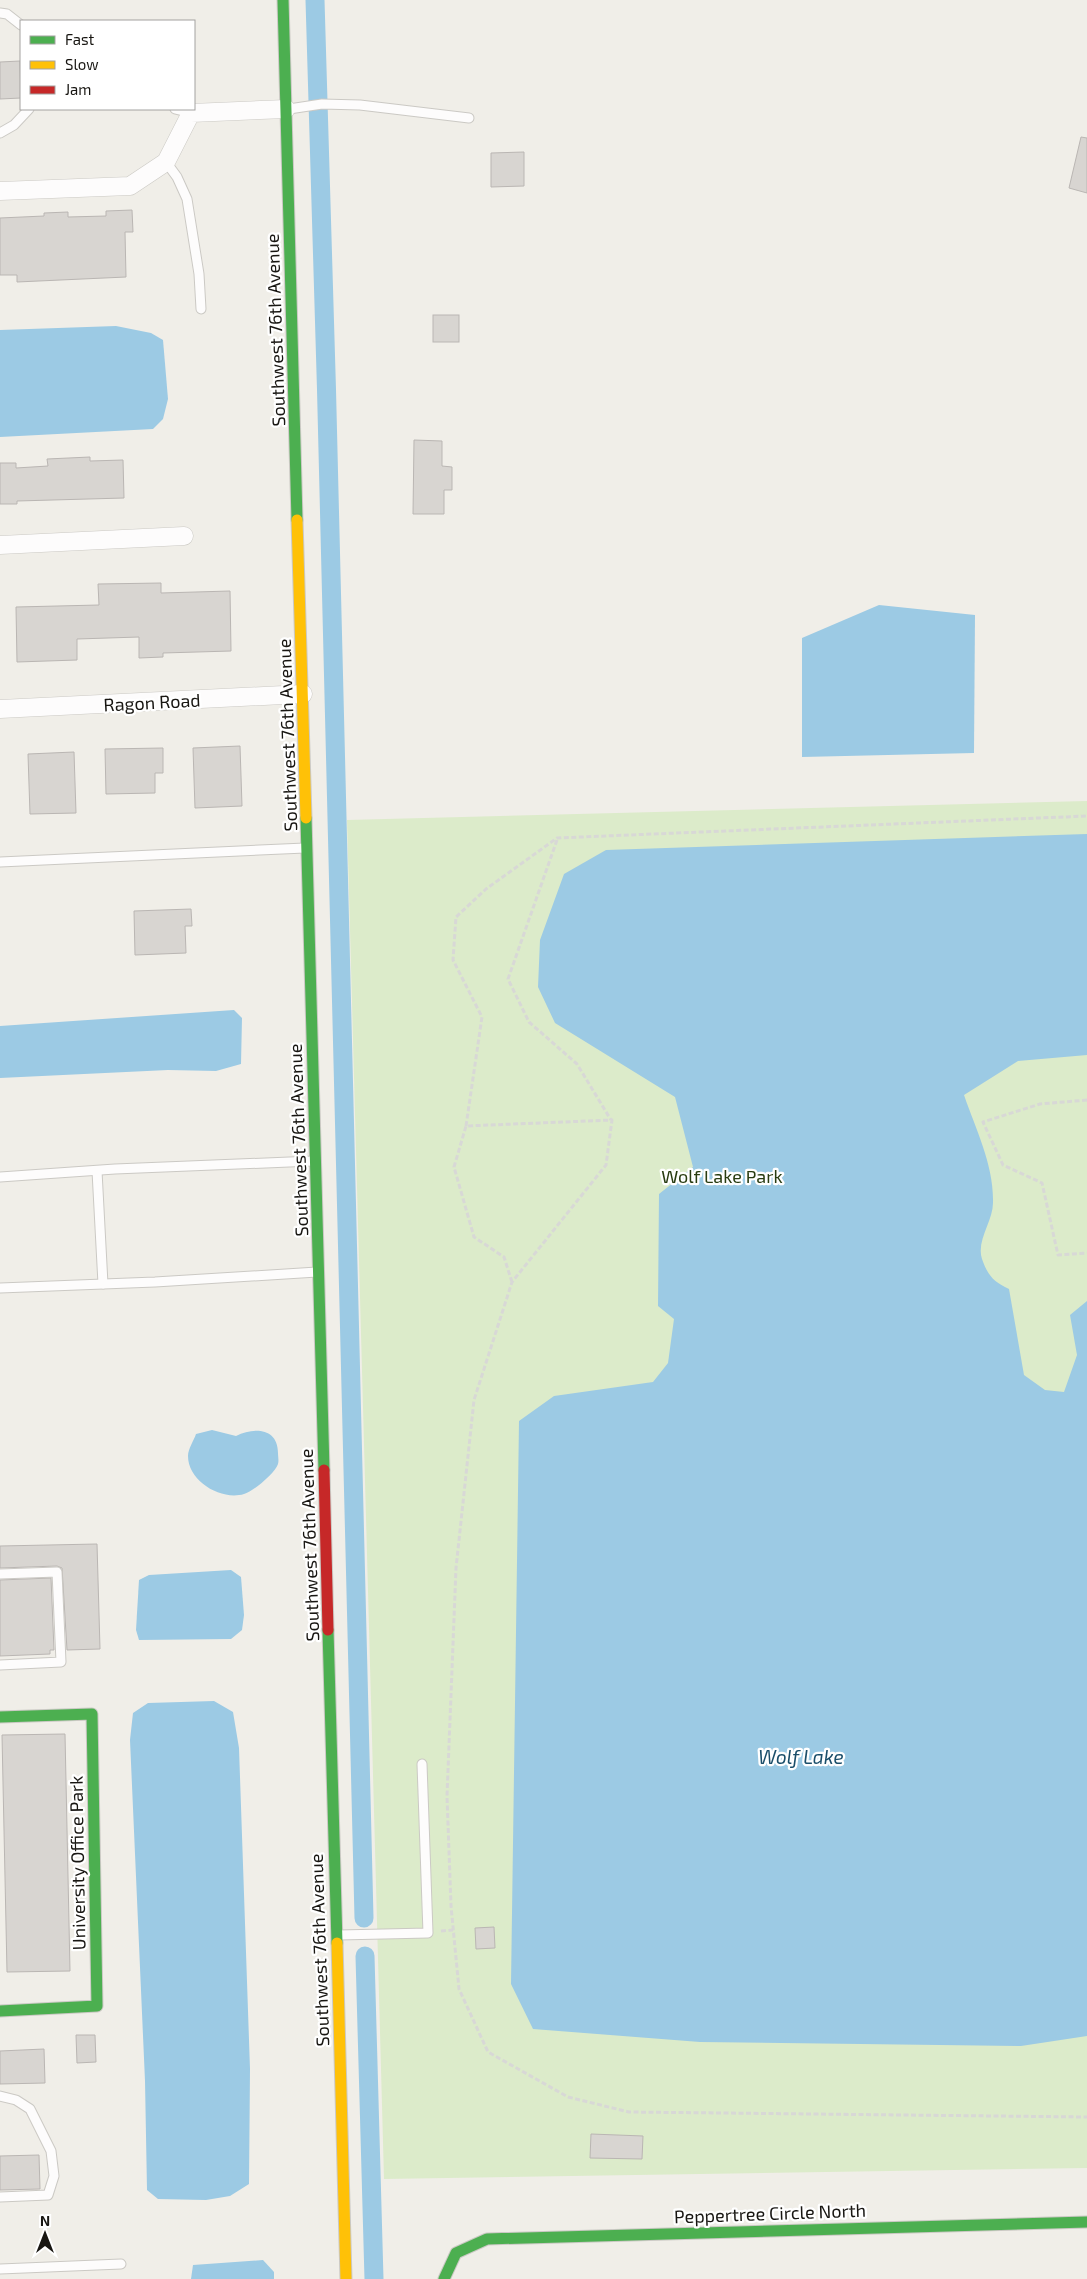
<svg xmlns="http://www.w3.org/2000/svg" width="1087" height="2279" font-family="'Exo 2',sans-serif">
  <rect width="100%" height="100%" fill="#f0eee8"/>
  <path fill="#dcebca" d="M 1087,801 L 1087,2168 L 384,2179 L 347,820 Z"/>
  <g fill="#9ccae4">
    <path d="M 116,326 L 151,333 L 163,340 L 168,399 L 163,419 L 153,429 L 0,437 L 0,330 Z"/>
    <path d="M 879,605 L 975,615 L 974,753 L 802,757 L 802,638 Z"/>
    <path d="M 1087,834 L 1087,1055 L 1018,1061 L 964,1095 C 976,1130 994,1165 993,1203 C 993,1221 976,1241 982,1259 C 988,1276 994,1282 1009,1289 L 1024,1375 L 1045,1390 L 1064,1392 L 1077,1355 L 1070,1315 L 1087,1301 L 1087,2036 L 1021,2046 L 700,2042 L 533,2029 L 511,1984 L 519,1421 L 554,1396 L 653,1382 L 668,1363 L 674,1319 L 658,1306 L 659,1194 L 693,1167 L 675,1097 L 555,1023 L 538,987 L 540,940 L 564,874 L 606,850 Z"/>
    <path d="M 234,1010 L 242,1018 L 241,1064 L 216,1071 L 168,1070 L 0,1078 L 0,1026 Z"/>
    <path d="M 212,1430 L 236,1436 C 254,1427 278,1428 278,1453 C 278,1456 279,1461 278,1464 C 275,1473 254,1491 244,1494 C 221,1501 188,1481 188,1456 C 188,1449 194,1440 196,1434 Z"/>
    <path d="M 231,1570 L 241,1577 L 244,1615 L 242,1630 L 231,1639 L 139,1640 L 136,1630 L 139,1580 L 149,1575 Z"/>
    <path d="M 214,1701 L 233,1712 L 239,1748 L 250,2069 L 249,2184 L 230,2196 L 206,2200 L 158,2199 L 147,2190 L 145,2081 L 130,1740 L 133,1713 L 148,1703 Z"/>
    <path d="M 263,2260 L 274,2272 L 274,2279 L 191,2279 L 193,2265 Z"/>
  </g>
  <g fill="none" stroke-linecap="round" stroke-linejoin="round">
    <g stroke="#9ccae4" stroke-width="19">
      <path d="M 315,0 C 336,639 345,1278 364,1918"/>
      <path d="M 365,1956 L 374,2279"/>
    </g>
  </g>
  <g fill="#d8d5d1" stroke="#bab6b3">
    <path d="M 20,61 L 21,98 L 0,99 L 0,62 Z"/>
    <path d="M 1081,137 L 1087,138 L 1087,193 L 1069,188 Z"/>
    <path d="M 524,152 L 524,186 L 491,187 L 491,153 Z"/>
    <path d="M 132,210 L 133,232 L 125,232 L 126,277 L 17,282 L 17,275 L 0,275 L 0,218 L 44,216 L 44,213 L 68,212 L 68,217 L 106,216 L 106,211 Z"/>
    <rect x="433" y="315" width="26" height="27"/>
    <path d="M 414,440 L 442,441 L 442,466 L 452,467 L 452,490 L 444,490 L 444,514 L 413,514 Z"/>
    <path d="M 90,457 L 90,461 L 123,460 L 124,498 L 17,501 L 17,504 L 0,504 L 0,463 L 16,463 L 16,468 L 48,466 L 47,459 Z"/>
    <path d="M 161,583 L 161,593 L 230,591 L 231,651 L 163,653 L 163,657 L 139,658 L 139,637 L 77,639 L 77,660 L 17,662 L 16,607 L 99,605 L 98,584 Z"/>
    <path d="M 240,746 L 242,806 L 195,808 L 193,748 Z"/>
    <path d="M 163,748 L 163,773 L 155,773 L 155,793 L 106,794 L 105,749 Z"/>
    <path d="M 74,752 L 76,813 L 30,814 L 28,754 Z"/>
    <path d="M 191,909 L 192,926 L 185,926 L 186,953 L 135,955 L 134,911 Z"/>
    <path d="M 97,1544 L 100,1649 L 67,1650 L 62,1568 L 57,1566 L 0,1568 L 0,1546 Z"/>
    <path d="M 51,1578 L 54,1650 L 50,1650 L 50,1654 L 0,1656 L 0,1580 Z"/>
    <path d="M 65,1734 L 70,1971 L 7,1972 L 2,1735 Z"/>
    <path d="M 494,1927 L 495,1948 L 476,1949 L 475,1928 Z"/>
    <path d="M 76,2035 L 95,2035 L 96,2062 L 77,2063 Z"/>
    <path d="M 44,2049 L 45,2083 L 0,2084 L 0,2051 Z"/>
    <path d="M 591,2134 L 643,2136 L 642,2159 L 590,2158 Z"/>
    <path d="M 39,2155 L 40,2189 L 0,2190 L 0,2156 Z"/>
  </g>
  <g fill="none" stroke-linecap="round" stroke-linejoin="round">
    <defs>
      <g id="lane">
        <path d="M 0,13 L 7,14 L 21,25"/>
        <path d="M 175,109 L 191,113"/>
        <path d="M 289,109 L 322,104 L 360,105 L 469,118"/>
        <path d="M 0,133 L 14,125 L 29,109"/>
        <path d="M 166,162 L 177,177 L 187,199 L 199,274 L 201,309"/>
        <path d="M 0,862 L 305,848"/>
        <path d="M 97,1171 L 103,1284"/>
        <path d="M 0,1177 L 115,1169 L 313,1161"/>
        <path d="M 0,1288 L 155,1282 L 317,1272"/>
        <path d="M 0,1574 L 57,1572 L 61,1662 L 0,1665"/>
        <path d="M 339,1935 L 428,1933 L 422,1764"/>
        <path d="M 0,2096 L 16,2100 L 30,2109 L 51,2151 L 54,2176 L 48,2195 L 0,2197"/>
        <path d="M 0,2269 L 121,2264"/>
      </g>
      <g id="street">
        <path d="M 0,191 L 130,186 L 166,162 L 191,113 L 286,109"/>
        <path d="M 0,545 L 184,536"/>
        <path d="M 0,709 L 303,694"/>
      </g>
      <g id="fast">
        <path d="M 283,0 L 297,520"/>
        <path d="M 306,818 L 324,1470"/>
        <path d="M 328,1630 L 337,1943"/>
        <path d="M 0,1717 L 92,1714 L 97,2006 L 0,2011"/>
        <path d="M 444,2279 L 456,2253 L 487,2239 L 1087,2222"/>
      </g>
      <g id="slow">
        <path d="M 297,520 L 306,818"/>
        <path d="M 337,1943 L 346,2279"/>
      </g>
      <path id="jam" d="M 324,1470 L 328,1630"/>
    </defs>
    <use href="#lane" stroke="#cbc9c4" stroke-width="11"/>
    <use href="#street" stroke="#cbc9c4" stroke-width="19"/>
    <use href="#fast" stroke="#cbc9c4" stroke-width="13"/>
    <use href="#slow" stroke="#cbc9c4" stroke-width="13"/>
    <use href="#jam" stroke="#cbc9c4" stroke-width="13"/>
    <g stroke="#d8d8d6" stroke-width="3" stroke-dasharray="5 2.5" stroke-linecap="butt">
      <path d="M 557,840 L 508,979 L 529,1022 L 577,1064 L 611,1120"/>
      <path d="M 1087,1100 L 1040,1104 L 983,1122 L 1003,1165 L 1042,1183 L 1058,1255 L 1087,1253"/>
      <path d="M 466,1126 L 482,1017 L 453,960 L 456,917 L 486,889 L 557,838 L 1087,816"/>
      <path d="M 512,1282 L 504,1257 L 474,1237 L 454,1167 L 466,1126 L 612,1120 L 606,1165 L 512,1282 L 474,1400 L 456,1568 L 447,1796 L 451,1906 L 459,1989 L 488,2052 L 568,2097 L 629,2112 L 1087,2117"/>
      <path d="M 441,1931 L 453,1930"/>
    </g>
    <use href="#lane" stroke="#fdfcfc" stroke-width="9"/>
    <use href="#street" stroke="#fdfcfc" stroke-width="18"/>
    <use href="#fast" stroke="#4caf50" stroke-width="11"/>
    <use href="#slow" stroke="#ffc107" stroke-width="11"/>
    <use href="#jam" stroke="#c62828" stroke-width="11"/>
  </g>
  <g text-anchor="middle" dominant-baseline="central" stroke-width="4.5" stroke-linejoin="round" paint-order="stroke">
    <g font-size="18" fill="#181612" stroke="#fff">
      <text transform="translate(275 330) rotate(-92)">Southwest 76th Avenue</text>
      <text transform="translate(152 702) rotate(-3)">Ragon Road</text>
      <text transform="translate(287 735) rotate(-92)">Southwest 76th Avenue</text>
      <text transform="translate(298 1140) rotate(-92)">Southwest 76th Avenue</text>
      <text transform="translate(309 1545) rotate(-92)">Southwest 76th Avenue</text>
      <text transform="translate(77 1863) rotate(-91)">University Office Park</text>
      <text transform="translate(319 1950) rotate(-92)">Southwest 76th Avenue</text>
      <text transform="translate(770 2213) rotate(-2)">Peppertree Circle North</text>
    </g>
    <g font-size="18" fill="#283c11" stroke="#fff">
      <text x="722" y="1176">Wolf Lake Park</text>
    </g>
    <g font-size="19" font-style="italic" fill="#1a4e6a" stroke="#fff">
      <text x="801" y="1756">Wolf Lake</text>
    </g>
  </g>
  <rect x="20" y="20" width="175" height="90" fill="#ffffff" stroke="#a3a2a0"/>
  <rect x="30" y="36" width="25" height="8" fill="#4caf50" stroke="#a3a2a0"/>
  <text x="65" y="45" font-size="15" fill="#181612">Fast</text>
  <rect x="30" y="61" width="25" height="8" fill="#ffc107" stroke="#a3a2a0"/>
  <text x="65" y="70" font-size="15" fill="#181612">Slow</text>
  <rect x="30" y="86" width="25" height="8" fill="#c62828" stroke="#a3a2a0"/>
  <text x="65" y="95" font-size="15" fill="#181612">Jam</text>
  <g transform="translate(45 2234)" stroke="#ffffff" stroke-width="4" paint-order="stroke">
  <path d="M0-4L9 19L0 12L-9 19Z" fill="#181612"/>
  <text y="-8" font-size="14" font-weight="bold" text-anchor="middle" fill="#181612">N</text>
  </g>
</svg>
